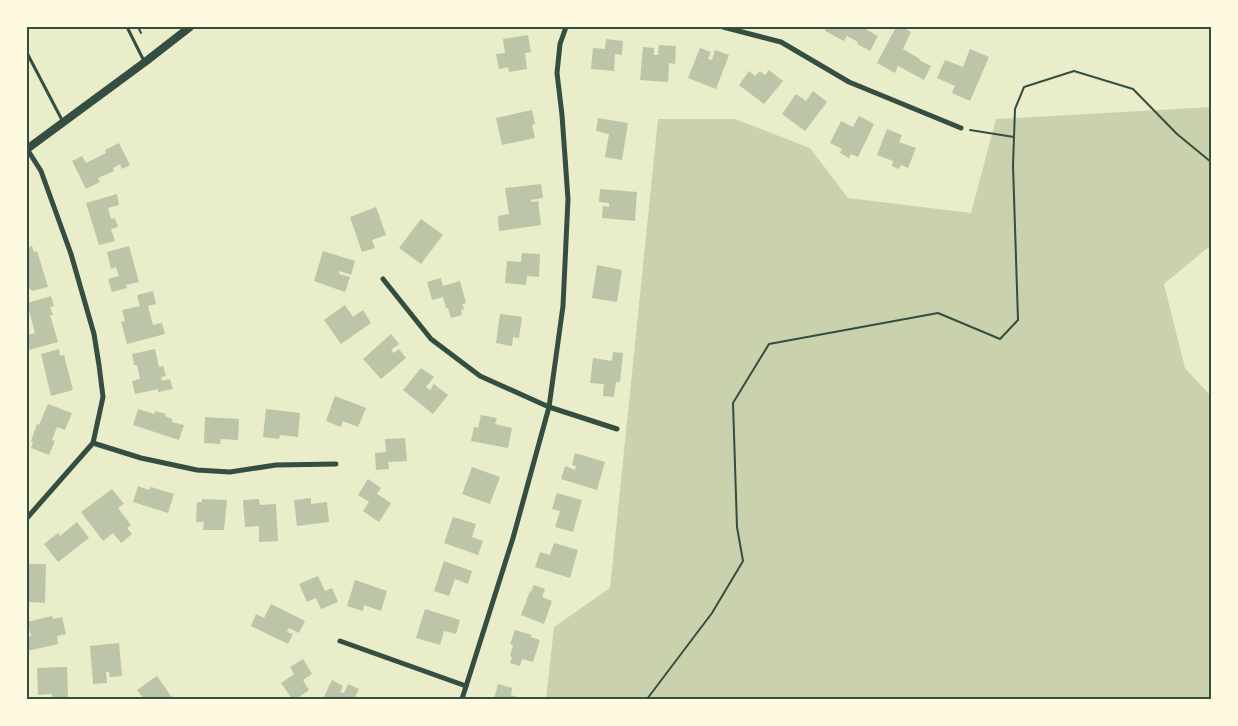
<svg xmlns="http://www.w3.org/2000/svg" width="1238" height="726" font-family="'Varela Round',sans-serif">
  <rect width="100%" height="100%" fill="#e9edc9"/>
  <path fill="#cad2ad" d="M 1211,107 L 1211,245 L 1164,284 L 1185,368 L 1211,396 L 1211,699 L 546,699 L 554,627 L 610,588 L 658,119 L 735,119 L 810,148 L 848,198 L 971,213 L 996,119 Z"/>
  <g fill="#bcc5a7">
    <path d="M 827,27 L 866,27 L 868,28 L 867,30 L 878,36 L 870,51 L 857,44 L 858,42 L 847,36 L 844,41 L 825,31 Z"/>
    <path d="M 896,27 L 902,27 L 911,32 L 903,49 L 920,59 L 919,60 L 931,66 L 924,80 L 898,66 L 895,73 L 877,63 Z"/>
    <path d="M 528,35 L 531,52 L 525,53 L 527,69 L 509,72 L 508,67 L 499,69 L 496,54 L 505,53 L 503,39 Z"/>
    <path d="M 606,39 L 623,41 L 622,55 L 615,54 L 614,71 L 591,69 L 593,48 L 605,49 Z"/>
    <path d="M 659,45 L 676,46 L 675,64 L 669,63 L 668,82 L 640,80 L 643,47 L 654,48 L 654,55 L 658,55 Z"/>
    <path d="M 700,48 L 711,52 L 708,59 L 712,60 L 715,50 L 729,55 L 716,89 L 688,78 Z"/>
    <path d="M 970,49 L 989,57 L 970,101 L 952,93 L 955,86 L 937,78 L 945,60 L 963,67 Z"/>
    <path d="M 769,70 L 783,81 L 764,104 L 739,85 L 749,71 L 755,76 L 760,71 L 765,75 Z"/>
    <path d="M 813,91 L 827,102 L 805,131 L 782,114 L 796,94 L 806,101 Z"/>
    <path d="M 532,110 L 535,124 L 532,125 L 535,138 L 502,145 L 496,118 Z"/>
    <path d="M 859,116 L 874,124 L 858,157 L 851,154 L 849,158 L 840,153 L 842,149 L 830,143 L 841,121 L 853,127 Z"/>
    <path d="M 598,118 L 628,123 L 622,160 L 605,157 L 609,134 L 596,131 Z"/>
    <path d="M 887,129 L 902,135 L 899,142 L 916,148 L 908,168 L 901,165 L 899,169 L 892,166 L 893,161 L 877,155 Z"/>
    <path d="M 119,143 L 130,165 L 122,169 L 120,164 L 113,168 L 114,171 L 98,178 L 100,182 L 86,189 L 72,161 L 82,156 L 86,163 L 106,153 L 105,150 Z"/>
    <path d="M 541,184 L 543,198 L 531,200 L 531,202 L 538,201 L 541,225 L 499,231 L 498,216 L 509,214 L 505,188 Z"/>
    <path d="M 600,189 L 637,192 L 635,221 L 602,218 L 603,206 L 609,207 L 609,203 L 599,202 Z"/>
    <path d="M 117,194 L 119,205 L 108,208 L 111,219 L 115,218 L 118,227 L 111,229 L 115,241 L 99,245 L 86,203 Z"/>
    <path d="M 376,207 L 386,235 L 372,240 L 375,248 L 362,252 L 350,217 Z"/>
    <path d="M 421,219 L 443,235 L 421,264 L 399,248 Z"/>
    <path d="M 32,246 L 34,252 L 37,251 L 48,287 L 32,291 L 31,289 L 27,290 L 27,248 Z"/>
    <path d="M 129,246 L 139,282 L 126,285 L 127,288 L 112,292 L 108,279 L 119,276 L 116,267 L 111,269 L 107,252 Z"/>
    <path d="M 323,251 L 355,261 L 351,275 L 340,271 L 339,274 L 350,277 L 345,292 L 314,281 Z"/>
    <path d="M 522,253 L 540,254 L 539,277 L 527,276 L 526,285 L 505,283 L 507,261 L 521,262 Z"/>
    <path d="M 597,265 L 622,270 L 617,302 L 592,298 Z"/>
    <path d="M 441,278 L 443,286 L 460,281 L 466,303 L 462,304 L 464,309 L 461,310 L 462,315 L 451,318 L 448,308 L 446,308 L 443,297 L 432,300 L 427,282 Z"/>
    <path d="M 153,291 L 156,304 L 148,306 L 153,325 L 162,323 L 165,334 L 127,344 L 121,322 L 125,321 L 122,310 L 140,306 L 137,295 Z"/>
    <path d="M 51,296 L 54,306 L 50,307 L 53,315 L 50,315 L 58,342 L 29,350 L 27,342 L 27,335 L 35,333 L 27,303 Z"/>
    <path d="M 345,305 L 353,317 L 363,310 L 371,323 L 341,344 L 324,320 Z"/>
    <path d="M 500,314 L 522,317 L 519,338 L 513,337 L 512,346 L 496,343 Z"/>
    <path d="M 391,334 L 399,344 L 391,350 L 394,353 L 399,349 L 406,358 L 381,379 L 363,359 Z"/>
    <path d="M 59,349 L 60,356 L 64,355 L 73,390 L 51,396 L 41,354 Z"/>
    <path d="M 155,349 L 159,367 L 163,366 L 166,376 L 161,377 L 162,381 L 170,379 L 173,389 L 158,392 L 158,389 L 135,394 L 132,381 L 140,379 L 137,365 L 134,365 L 132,354 Z"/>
    <path d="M 613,352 L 623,353 L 620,382 L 616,382 L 614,397 L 603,396 L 604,384 L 590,383 L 593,358 L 612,361 Z"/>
    <path d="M 421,368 L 434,377 L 426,387 L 430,390 L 434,384 L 448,395 L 433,414 L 403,390 Z"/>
    <path d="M 335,396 L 366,408 L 358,427 L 343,421 L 341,427 L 326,421 Z"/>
    <path d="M 48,404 L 72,413 L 65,430 L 57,427 L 52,440 L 55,441 L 49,455 L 31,448 L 33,442 L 31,441 L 37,424 L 39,425 Z"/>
    <path d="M 138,409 L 154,414 L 155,411 L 166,414 L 165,416 L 172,419 L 172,422 L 184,425 L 179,440 L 133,425 Z"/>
    <path d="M 266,409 L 300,413 L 298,437 L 280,435 L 279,439 L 263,437 Z"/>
    <path d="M 481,415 L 497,418 L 495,424 L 512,428 L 508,448 L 471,441 L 474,427 L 478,428 Z"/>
    <path d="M 205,417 L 239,419 L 238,440 L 221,439 L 220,444 L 204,443 Z"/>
    <path d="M 405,438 L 407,461 L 388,462 L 389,469 L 376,470 L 375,453 L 386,452 L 385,439 Z"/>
    <path d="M 575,453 L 605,462 L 597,490 L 561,479 L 565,466 L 575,470 L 576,466 L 572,465 Z"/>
    <path d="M 472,467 L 500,477 L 490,504 L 462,494 Z"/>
    <path d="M 368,479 L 381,488 L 377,494 L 391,503 L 379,522 L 363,511 L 369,502 L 358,495 Z"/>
    <path d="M 138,486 L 149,490 L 151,487 L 174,494 L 168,513 L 133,502 Z"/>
    <path d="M 112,489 L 124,504 L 118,508 L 131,525 L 127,528 L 132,534 L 121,543 L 113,533 L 103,541 L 81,512 Z"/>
    <path d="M 557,493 L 582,500 L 573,532 L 555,527 L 560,511 L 552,509 Z"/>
    <path d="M 311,498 L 311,504 L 327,502 L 329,522 L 297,526 L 294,500 Z"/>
    <path d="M 202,499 L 227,500 L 224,530 L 203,530 L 204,522 L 196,522 L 197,502 L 202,502 Z"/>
    <path d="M 259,499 L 260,505 L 276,504 L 278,541 L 259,542 L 259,526 L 245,527 L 243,500 Z"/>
    <path d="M 453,517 L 476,524 L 472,537 L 483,541 L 478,555 L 444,543 Z"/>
    <path d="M 77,522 L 89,538 L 58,562 L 44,544 L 58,533 L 60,536 Z"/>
    <path d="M 554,543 L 578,550 L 570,578 L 535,567 L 540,552 L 550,555 Z"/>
    <path d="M 444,561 L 472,571 L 468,584 L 455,579 L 449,596 L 434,591 Z"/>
    <path d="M 27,564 L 46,564 L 45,603 L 27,602 Z"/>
    <path d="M 318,576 L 325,591 L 332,588 L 338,602 L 321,609 L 316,598 L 307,602 L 299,584 Z"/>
    <path d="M 355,580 L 387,591 L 381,611 L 364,605 L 363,611 L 347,606 Z"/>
    <path d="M 534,585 L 545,589 L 542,597 L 552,601 L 544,624 L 521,615 L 530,591 L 531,592 Z"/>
    <path d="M 271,604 L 305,621 L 299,633 L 289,628 L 287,632 L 293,634 L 288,644 L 251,626 L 256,614 L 264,618 Z"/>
    <path d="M 425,609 L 460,620 L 456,634 L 444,631 L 440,645 L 416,638 Z"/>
    <path d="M 52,616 L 53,619 L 62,617 L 66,634 L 57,636 L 58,644 L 27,651 L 27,637 L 31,636 L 27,622 Z"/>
    <path d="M 515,630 L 532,635 L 531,637 L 540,640 L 533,662 L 522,659 L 520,666 L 510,663 L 512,657 L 510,656 L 513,645 L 510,644 Z"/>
    <path d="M 119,643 L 122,676 L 110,677 L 109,672 L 106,672 L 107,683 L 93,684 L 90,646 Z"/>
    <path d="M 303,659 L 312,674 L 303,680 L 309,690 L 296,699 L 292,699 L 281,683 L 294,674 L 290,667 Z"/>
    <path d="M 67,667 L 68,699 L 53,699 L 52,694 L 38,695 L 37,668 Z"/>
    <path d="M 157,676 L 173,699 L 144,699 L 137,690 Z"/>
    <path d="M 332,680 L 343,686 L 340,692 L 344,693 L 348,684 L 359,689 L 354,699 L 323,699 Z"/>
    <path d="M 498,684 L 512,688 L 511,695 L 523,699 L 494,699 Z"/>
  </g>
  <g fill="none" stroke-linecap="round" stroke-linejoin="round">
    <g stroke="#344e41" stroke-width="2">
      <path d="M 138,27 L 141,33"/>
      <path d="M 970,130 L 1014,137"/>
      <path d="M 647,699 L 712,613 L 743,561 L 737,527 L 733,403 L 769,344 L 938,313 L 1000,339 L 1018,320 L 1013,165 L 1015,109 L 1024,87 L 1074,71 L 1133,89 L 1177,134 L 1211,162"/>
    </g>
    <g stroke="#344e41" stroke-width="3">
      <path d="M 127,27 L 144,61"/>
      <path d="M 27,53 L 62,120"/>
    </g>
    <g stroke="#344e41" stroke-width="5">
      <path d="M 723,27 L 781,42 L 849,82 L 961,128"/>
      <path d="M 383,279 L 431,339 L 480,376 L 549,407 L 617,429"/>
      <path d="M 93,443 L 141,458 L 197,470 L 230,472 L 276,465 L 336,464"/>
      <path d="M 27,518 L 93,443 L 103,397 L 99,365 L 94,334 L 71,254 L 41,171 L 27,149"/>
      <path d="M 340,641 L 466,686"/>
      <path d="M 462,699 L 513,538 L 549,407 L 563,306 L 568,199 L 562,115 L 557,73 L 560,44 L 566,27"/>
    </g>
    <path stroke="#344e41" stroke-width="8" d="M 27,149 L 145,62 L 190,27"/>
  </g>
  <rect width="1238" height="726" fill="none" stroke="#fefae0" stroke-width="57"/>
  <rect x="28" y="28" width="1182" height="670" fill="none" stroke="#344e41" stroke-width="2"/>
</svg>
